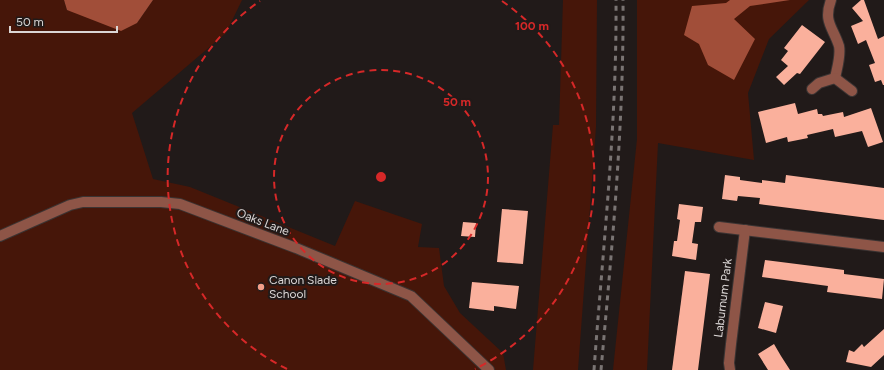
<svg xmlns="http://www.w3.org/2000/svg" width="884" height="370" font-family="Figtree,sans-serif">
  <rect width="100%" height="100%" fill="#211a19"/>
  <g fill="#461609">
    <path d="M 0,0 L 64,0 L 67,10 L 137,23 L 153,0 L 242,0 L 226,33 L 132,113 L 153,179 L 190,187 L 335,246 L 355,201 L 422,224 L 418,247 L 439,248 L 444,286 L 460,313 L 503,353 L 506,370 L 0,370 Z"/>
    <path d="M 563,0 L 597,0 L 596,127 L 578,370 L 533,370 L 553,125 L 559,125 Z"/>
    <path d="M 637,0 L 809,0 L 769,39 L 748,93 L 754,160 L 658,143 L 647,370 L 613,370 L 637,139 Z"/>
  </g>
  <g fill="#a14e39">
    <path d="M 64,0 L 153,0 L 137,23 L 121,31 L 67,10 Z"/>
    <path d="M 730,0 L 790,0 L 750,6 L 734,19 L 755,39 L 734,80 L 708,65 L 699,44 L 684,35 L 692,6 L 726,3 Z"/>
  </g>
  <g fill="#fab09c">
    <path d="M 861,0 L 864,0 L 878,39 L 884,36 L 884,85 L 883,85 L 881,80 L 875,82 L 869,65 L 875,63 L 866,40 L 858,44 L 851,26 L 863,21 L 852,8 Z"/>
    <path d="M 802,25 L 825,42 L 800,74 L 797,73 L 784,85 L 776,77 L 788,66 L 781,60 L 788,51 L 784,48 Z"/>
    <path d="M 795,103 L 798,114 L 817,109 L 818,114 L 822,114 L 823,116 L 843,112 L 844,117 L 871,108 L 883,142 L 868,147 L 862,131 L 835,137 L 833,129 L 807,135 L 808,138 L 788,142 L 787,137 L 766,143 L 758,112 Z"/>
    <path d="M 725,175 L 740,177 L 740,180 L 762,183 L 762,180 L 785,183 L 786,175 L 884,188 L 884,220 L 759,204 L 760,198 L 738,196 L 737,201 L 722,199 Z"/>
    <path d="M 679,204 L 703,207 L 701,222 L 695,222 L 692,243 L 698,244 L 696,260 L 672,256 L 674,241 L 677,241 L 680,220 L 677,219 Z"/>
    <path d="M 502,209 L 528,211 L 523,264 L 497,262 Z"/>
    <path d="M 463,222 L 476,223 L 475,237 L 461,236 Z"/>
    <path d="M 765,260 L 844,270 L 844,274 L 884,279 L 882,299 L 827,292 L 828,286 L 762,277 Z"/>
    <path d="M 685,271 L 710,274 L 698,370 L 672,370 Z"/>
    <path d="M 472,282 L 519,286 L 516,309 L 494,306 L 494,311 L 469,308 Z"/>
    <path d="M 765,302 L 783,306 L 776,333 L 758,328 Z"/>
    <path d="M 884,329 L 884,355 L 871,367 L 846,362 L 849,350 L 854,352 L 862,344 L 864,347 Z"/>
    <path d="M 774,344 L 781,356 L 790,370 L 768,370 L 758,354 Z"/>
  </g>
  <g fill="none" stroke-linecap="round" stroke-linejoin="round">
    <defs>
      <g id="minor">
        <path d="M 831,0 C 823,22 833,27 839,46 C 841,56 837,68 835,78"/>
        <path d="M 812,89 L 819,83 L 835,78 L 852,91"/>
        <path d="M 719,227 L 884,247"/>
        <path d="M 0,236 L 70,205 L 83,202 L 161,202 L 180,204 L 296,248 L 411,296 L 489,370"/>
        <path d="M 730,370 L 729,363 L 731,344 L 745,230"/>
      </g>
    </defs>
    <use href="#minor" stroke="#3b3433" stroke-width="12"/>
    <use href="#minor" stroke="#8e5547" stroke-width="10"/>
    <g stroke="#7a7473" stroke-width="3" stroke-dasharray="5 5" stroke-linecap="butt">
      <path d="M 594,370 C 603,247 617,123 616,0"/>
      <path d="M 601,370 C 612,247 624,123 623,0"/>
    </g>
  </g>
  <g fill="none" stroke="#d62828" stroke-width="2" stroke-dasharray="7 5">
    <circle cx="381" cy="177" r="107"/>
    <path d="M287 369A214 214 0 0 1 260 1M502 1A214 214 0 0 1 475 369"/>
  </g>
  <circle fill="#f49e88" stroke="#211a19" stroke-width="1.5" cx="261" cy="287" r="4"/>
  <g text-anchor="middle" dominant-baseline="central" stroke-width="4" stroke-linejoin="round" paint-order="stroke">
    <g font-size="12" fill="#dbd6d5" stroke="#211a19">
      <text transform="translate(263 222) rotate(21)">Oaks Lane</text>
      <text transform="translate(723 298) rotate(-83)">Laburnum Park</text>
    </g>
    <g font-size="12" fill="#dbd6d5" stroke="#211a19" text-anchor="start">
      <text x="269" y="280">Canon Slade<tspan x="269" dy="14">School</tspan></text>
    </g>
  </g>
  <circle cx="381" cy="177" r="6" fill="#d62828" stroke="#211a19" stroke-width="2"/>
  <g font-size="12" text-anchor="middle" font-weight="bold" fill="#d62828" stroke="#211a19" stroke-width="4" stroke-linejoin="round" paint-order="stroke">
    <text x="532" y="30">100 m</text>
    <text x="457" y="106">50 m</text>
  </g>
  <path d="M10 26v6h107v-6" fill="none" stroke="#dbd6d5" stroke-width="2"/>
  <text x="16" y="26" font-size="12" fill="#dbd6d5" stroke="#211a19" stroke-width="3" paint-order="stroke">50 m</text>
</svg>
